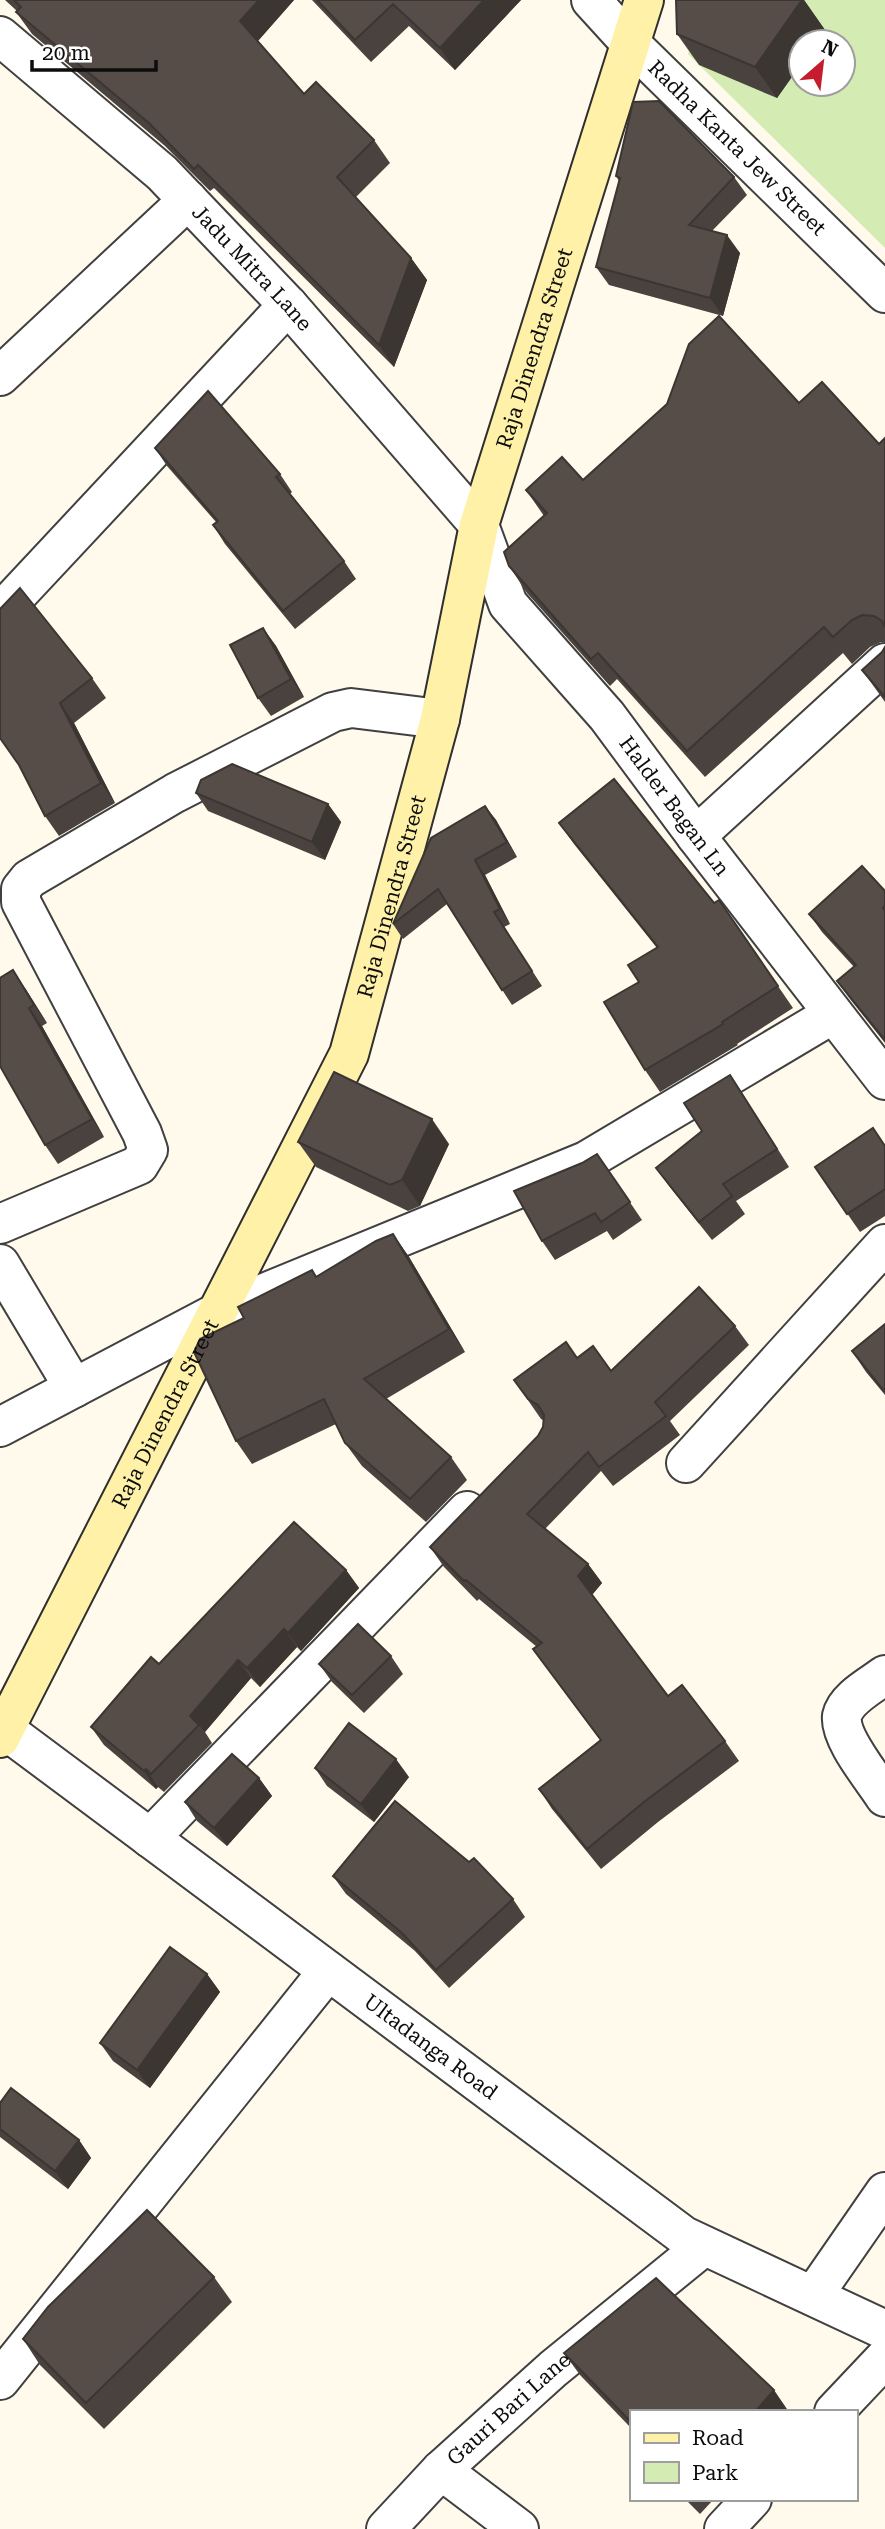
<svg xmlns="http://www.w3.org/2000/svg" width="885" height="2529" font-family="'Roboto Serif',serif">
  <rect width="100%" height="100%" fill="#fffaec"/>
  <path fill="#d4ecb4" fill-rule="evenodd" d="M 702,0 L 885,0 L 885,248 L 688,54 ZM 801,42 L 843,42 L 843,84 L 801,84 Z"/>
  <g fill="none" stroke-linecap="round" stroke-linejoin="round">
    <defs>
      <g id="minor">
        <path id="s1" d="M 591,0 L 632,45 L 885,293"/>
        <path id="s2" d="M 0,36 L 162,173 L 288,305 L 479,525 L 508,604 L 607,716 L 696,836 L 885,1080"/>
        <path d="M 0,376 L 188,200"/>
        <path d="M 0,613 L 288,305"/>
        <path d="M 696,836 L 885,663"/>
        <path d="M 0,1224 L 139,1165 L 148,1150 L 142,1133 L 21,902 L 21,889 L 29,879 L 175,793 L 333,712 L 351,708 L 440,719"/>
        <path d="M 0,1264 L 74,1388"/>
        <path d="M 0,1427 L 218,1312 L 586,1161 L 833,1014"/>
        <path d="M 686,1463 L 885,1244"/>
        <path d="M 885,1675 C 872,1685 846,1698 842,1716 C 839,1738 873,1778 885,1797"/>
        <path id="s3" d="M 0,1726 L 684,2236 L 885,2330"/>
        <path d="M 150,1838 L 467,1511"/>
        <path d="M 813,2296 L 885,2192"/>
        <path d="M 0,2380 L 328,1971"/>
        <path d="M 834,2412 L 885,2358"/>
        <path d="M 441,2470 L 519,2529"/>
        <path id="s4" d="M 386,2529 L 441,2470 L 553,2369 L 704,2246"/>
        <path d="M 724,2529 L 752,2499"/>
      </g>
      <g id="secondary">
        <path id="s5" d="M 0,1738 L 349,1054 L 440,719 L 479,525 L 644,0"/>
      </g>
    </defs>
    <use href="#minor" stroke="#404040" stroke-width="42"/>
    <use href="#secondary" stroke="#2f2f2f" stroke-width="42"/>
    <use href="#minor" stroke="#fff" stroke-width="38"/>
    <use href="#secondary" stroke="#fff1a7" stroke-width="38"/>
  </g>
  <g fill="#4a423e">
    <path d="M 5,0 L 294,0 L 258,41 L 304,94 L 374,140 L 390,163 L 356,197 L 411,258 L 427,280 L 394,367 L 214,188 L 210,191 L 165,146 L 32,34 L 16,12 L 17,11 Z"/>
    <path d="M 312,0 L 521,0 L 455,70 L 409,26 L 371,62 Z"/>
    <path d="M 676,0 L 804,0 L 825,30 L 777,98 L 699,65 L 677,34 Z"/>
    <path d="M 616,176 L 734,177 L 747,195 L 712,231 L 740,253 L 723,316 L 609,285 L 596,267 L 619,181 Z"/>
    <path d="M 799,403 L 879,444 L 885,438 L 885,642 L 881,642 L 870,647 L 852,664 L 843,653 L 705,777 L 617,679 L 610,686 L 527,593 L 509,566 L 544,516 L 526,490 L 583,480 Z"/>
    <path d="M 155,448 L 280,474 L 292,492 L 290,494 L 344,561 L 356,579 L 295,629 L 225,544 L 213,525 L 216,522 L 167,466 Z"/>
    <path d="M 263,628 L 276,646 L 304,697 L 271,716 L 258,698 Z"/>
    <path d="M 885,647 L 885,702 L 862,670 L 882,652 Z"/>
    <path d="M 92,678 L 106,698 L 74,723 L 115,803 L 59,836 L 45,816 L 19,765 L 0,738 Z"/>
    <path d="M 196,793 L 328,804 L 341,822 L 325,860 L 208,811 Z"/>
    <path d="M 485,806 L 496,820 L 517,857 L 485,875 L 510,924 L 504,927 L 542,986 L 512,1005 L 447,904 L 403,939 L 393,924 Z"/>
    <path d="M 559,823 L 714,903 L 719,900 L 793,1008 L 737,1044 L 738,1045 L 660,1092 L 645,1070 L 639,982 L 657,948 L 574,844 Z"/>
    <path d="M 885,891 L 885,1043 L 850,999 L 837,981 L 854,967 L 822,932 L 809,914 Z"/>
    <path d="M 25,988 L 47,1023 L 42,1026 L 104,1137 L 58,1164 L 45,1145 Z"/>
    <path d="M 730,1075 L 789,1167 L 736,1201 L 745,1214 L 712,1240 L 669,1186 L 656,1168 L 702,1131 Z"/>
    <path d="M 298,1142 L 449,1144 L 420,1206 L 408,1211 L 316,1167 Z"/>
    <path d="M 885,1145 L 885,1216 L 860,1232 L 815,1167 Z"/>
    <path d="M 597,1154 L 642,1220 L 613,1240 L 607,1231 L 555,1260 L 542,1241 L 582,1163 Z"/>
    <path d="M 393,1234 L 409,1257 L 465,1352 L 386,1399 L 451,1457 L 467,1480 L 426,1522 L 362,1466 L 345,1443 L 336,1424 L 252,1464 L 236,1441 L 244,1318 L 312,1270 L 317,1277 Z"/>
    <path d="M 885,1324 L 885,1395 L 866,1372 L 852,1351 Z"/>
    <path d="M 735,1326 L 749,1345 L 670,1421 L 680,1435 L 613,1486 L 601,1471 L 545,1529 L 588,1564 L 602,1583 L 592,1595 L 668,1696 L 725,1741 L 739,1761 L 658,1822 L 601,1869 L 552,1809 L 539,1789 L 600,1740 L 533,1649 L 537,1647 L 479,1599 L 477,1601 L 444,1567 L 430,1547 L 538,1436 L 543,1427 L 543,1420 L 541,1419 L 514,1380 L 577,1358 L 611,1371 Z"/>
    <path d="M 346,1570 L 359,1588 L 301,1651 L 297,1647 L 260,1687 L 251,1678 L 205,1732 L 212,1743 L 164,1792 L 158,1787 L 156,1789 L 104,1745 L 91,1727 L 159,1664 Z"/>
    <path d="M 391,1656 L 403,1674 L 364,1713 L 332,1682 L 319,1664 Z"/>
    <path d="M 315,1768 L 409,1777 L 374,1822 L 327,1786 Z"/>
    <path d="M 259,1778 L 272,1796 L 227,1846 L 197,1821 L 185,1802 Z"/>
    <path d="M 469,1862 L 513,1899 L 525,1917 L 449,1988 L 415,1951 L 346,1894 L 333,1876 Z"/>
    <path d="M 207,1974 L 220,1992 L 150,2088 L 113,2061 L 100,2043 Z"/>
    <path d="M 0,2103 L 79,2140 L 91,2158 L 68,2189 L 0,2137 Z"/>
    <path d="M 214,2277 L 232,2302 L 104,2429 L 40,2365 L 23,2339 Z"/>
    <path d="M 564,2353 L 631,2412 L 631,2428 L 580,2375 Z"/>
    <path d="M 685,2499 L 714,2499 L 700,2514 Z"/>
  </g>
  <g fill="#3c3632">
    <path d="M 259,0 L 294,0 L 256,43 L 240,21 Z"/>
    <path d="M 484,0 L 521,0 L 455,70 L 440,48 Z"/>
    <path d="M 802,0 L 804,0 L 825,30 L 816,42 L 801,42 L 801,64 L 777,98 L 755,67 Z"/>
    <path d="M 727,235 L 740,253 L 723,316 L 710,298 Z"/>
    <path d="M 411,258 L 427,280 L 394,367 L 379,345 Z"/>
    <path d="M 263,628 L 276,646 L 304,697 L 291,679 Z"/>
    <path d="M 60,703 L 74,723 L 115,803 L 101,783 Z"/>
    <path d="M 328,804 L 341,822 L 325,860 L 312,842 Z"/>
    <path d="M 485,806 L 496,820 L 517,857 L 507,842 Z"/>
    <path d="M 475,860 L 485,875 L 510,924 L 500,909 Z"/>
    <path d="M 13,970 L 25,988 L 47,1023 L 34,1005 Z"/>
    <path d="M 29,1008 L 42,1026 L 104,1137 L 92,1119 Z"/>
    <path d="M 730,1075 L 742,1093 L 789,1167 L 777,1149 Z"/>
    <path d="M 432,1119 L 449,1144 L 420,1206 L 402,1180 Z"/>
    <path d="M 393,1234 L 409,1257 L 465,1352 L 449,1329 Z"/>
    <path d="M 588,1564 L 602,1583 L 591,1596 L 578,1576 Z"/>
    <path d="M 346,1570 L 359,1588 L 301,1651 L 288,1633 Z"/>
    <path d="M 284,1629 L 297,1647 L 260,1687 L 247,1668 Z"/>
    <path d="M 238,1660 L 251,1678 L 205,1732 L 199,1725 L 190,1716 Z"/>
    <path d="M 396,1759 L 409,1777 L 374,1822 L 361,1804 Z"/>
    <path d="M 146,1769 L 158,1787 L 156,1789 L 144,1771 Z"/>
    <path d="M 259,1778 L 272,1796 L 227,1846 L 214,1828 Z"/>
    <path d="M 207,1974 L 220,1992 L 150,2088 L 137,2070 Z"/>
    <path d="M 79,2140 L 91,2158 L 68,2189 L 55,2171 Z"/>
    <path d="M 774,2390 L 789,2412 L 755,2412 Z"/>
  </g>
  <g fill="#564d48" stroke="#3c3632" stroke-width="2">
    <path d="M 14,0 L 259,0 L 240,21 L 304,94 L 316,82 L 374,140 L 337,177 L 411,258 L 379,345 L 198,165 L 194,169 L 150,124 L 16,12 L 21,7 Z"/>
    <path d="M 317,0 L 484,0 L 440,48 L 393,4 L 355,40 Z"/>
    <path d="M 676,0 L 802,0 L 755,67 L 677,34 Z"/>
    <path d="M 659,101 L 734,177 L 689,225 L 727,235 L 710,298 L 596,267 L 620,178 L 616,176 L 633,102 Z"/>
    <path d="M 719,316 L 799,403 L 822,382 L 879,444 L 885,438 L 885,627 L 882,621 L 874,616 L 862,615 L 852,620 L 833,637 L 824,627 L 687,751 L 598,653 L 591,659 L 509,566 L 504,552 L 547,513 L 526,490 L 562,457 L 583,480 L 667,404 L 689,344 Z"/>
    <path d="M 208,391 L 280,474 L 276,477 L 344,561 L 283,611 L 213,525 L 218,521 L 155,448 Z"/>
    <path d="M 20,588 L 92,678 L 60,703 L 101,783 L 45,816 L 19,765 L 0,738 L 0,609 Z"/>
    <path d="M 263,628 L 291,679 L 258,698 L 230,645 Z"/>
    <path d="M 885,647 L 885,697 L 862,670 L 882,652 Z"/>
    <path d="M 232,764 L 328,804 L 312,842 L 196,793 L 201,780 Z"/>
    <path d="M 614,779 L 714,903 L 719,900 L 778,986 L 722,1022 L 723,1024 L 645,1070 L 604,1002 L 639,982 L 628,965 L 658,947 L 559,823 Z"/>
    <path d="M 485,806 L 507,842 L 475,860 L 500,909 L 494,912 L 532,971 L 502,990 L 438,889 L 393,924 L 431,838 Z"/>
    <path d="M 862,866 L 885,891 L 885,906 L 883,908 L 885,911 L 885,1040 L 837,981 L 856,965 L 809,914 Z"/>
    <path d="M 13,970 L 34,1005 L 29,1008 L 92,1119 L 45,1145 L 0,1066 L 0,978 Z"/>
    <path d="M 334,1072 L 432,1119 L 402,1180 L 390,1185 L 298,1142 Z"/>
    <path d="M 730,1075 L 777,1149 L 723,1184 L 732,1196 L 699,1222 L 656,1168 L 702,1131 L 684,1103 Z"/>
    <path d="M 873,1128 L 885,1146 L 885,1189 L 847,1214 L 815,1167 Z"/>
    <path d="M 597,1154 L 630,1202 L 601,1222 L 595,1213 L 542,1241 L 514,1191 L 582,1163 Z"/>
    <path d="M 393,1234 L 449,1329 L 364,1379 L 451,1457 L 410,1499 L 345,1443 L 324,1399 L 236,1441 L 194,1352 L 200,1339 L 244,1318 L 238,1307 L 312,1270 L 316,1277 L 376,1241 Z"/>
    <path d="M 699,1287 L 735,1326 L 655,1402 L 666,1416 L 599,1467 L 588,1452 L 527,1514 L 588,1564 L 578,1576 L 668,1696 L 682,1685 L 725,1741 L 644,1802 L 587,1849 L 539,1789 L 601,1740 L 533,1649 L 542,1643 L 466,1580 L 464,1581 L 430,1547 L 538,1436 L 543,1427 L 544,1415 L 538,1405 L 528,1399 L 514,1380 L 566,1342 L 577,1358 L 593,1346 L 611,1371 Z"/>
    <path d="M 885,1324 L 885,1392 L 852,1351 Z"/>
    <path d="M 294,1522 L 346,1570 L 288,1633 L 284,1629 L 247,1668 L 238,1660 L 190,1716 L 199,1725 L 151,1774 L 146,1769 L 144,1771 L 91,1727 L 151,1657 L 159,1664 Z"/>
    <path d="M 358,1624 L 391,1656 L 352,1695 L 319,1664 Z"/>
    <path d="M 349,1723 L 396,1759 L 361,1804 L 315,1768 Z"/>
    <path d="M 232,1754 L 259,1778 L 214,1828 L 185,1802 Z"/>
    <path d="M 395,1801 L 469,1862 L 474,1858 L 513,1899 L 436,1970 L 402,1933 L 333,1876 Z"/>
    <path d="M 170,1947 L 207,1974 L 137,2070 L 100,2043 Z"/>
    <path d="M 11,2088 L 79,2140 L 55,2171 L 0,2129 L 0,2103 Z"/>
    <path d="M 147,2210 L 214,2277 L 86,2403 L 23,2339 L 48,2307 Z"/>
    <path d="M 656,2278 L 774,2390 L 755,2412 L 631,2412 L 631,2422 L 564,2353 Z"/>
  </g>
  <g text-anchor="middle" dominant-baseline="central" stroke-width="7" stroke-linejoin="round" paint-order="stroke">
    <g font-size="21" fill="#0d0d0d" stroke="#fff">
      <text stroke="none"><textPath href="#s1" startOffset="208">Radha Kanta Jew Street</textPath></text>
      <text stroke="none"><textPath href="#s2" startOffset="343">Jadu Mitra Lane</textPath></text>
      <text stroke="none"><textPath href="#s5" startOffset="1498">Raja Dinendra Street</textPath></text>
      <text stroke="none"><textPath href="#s2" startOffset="1032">Halder Bagan Ln</textPath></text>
      <text stroke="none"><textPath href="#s5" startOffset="931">Raja Dinendra Street</textPath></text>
      <text stroke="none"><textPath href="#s5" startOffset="364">Raja Dinendra Street</textPath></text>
      <text stroke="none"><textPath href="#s3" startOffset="537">Ultadanga Road</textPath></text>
      <text stroke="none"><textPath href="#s4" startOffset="172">Gauri Bari Lane</textPath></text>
    </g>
  </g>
  <rect x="630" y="2410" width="228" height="91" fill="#ffffff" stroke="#9e9e9e" stroke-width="2"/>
  <rect x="644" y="2433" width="35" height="10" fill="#fff1a7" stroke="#9e9e9e" stroke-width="2"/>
  <text x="692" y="2445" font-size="21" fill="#0d0d0d">Road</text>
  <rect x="644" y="2462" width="35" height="21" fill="#d4ecb4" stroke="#9e9e9e" stroke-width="2"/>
  <text x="692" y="2480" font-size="21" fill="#0d0d0d">Park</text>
  <g transform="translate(822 63) rotate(28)"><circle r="33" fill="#ffffff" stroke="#9e9e9e" stroke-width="2"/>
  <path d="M0-5L12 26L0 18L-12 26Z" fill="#c51d2d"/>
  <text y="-10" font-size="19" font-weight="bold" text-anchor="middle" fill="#0d0d0d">N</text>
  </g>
  <path d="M32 60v10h124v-10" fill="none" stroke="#0d0d0d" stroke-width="3.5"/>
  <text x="42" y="60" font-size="21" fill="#0d0d0d" stroke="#ffffff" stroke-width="5" paint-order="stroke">20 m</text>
</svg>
